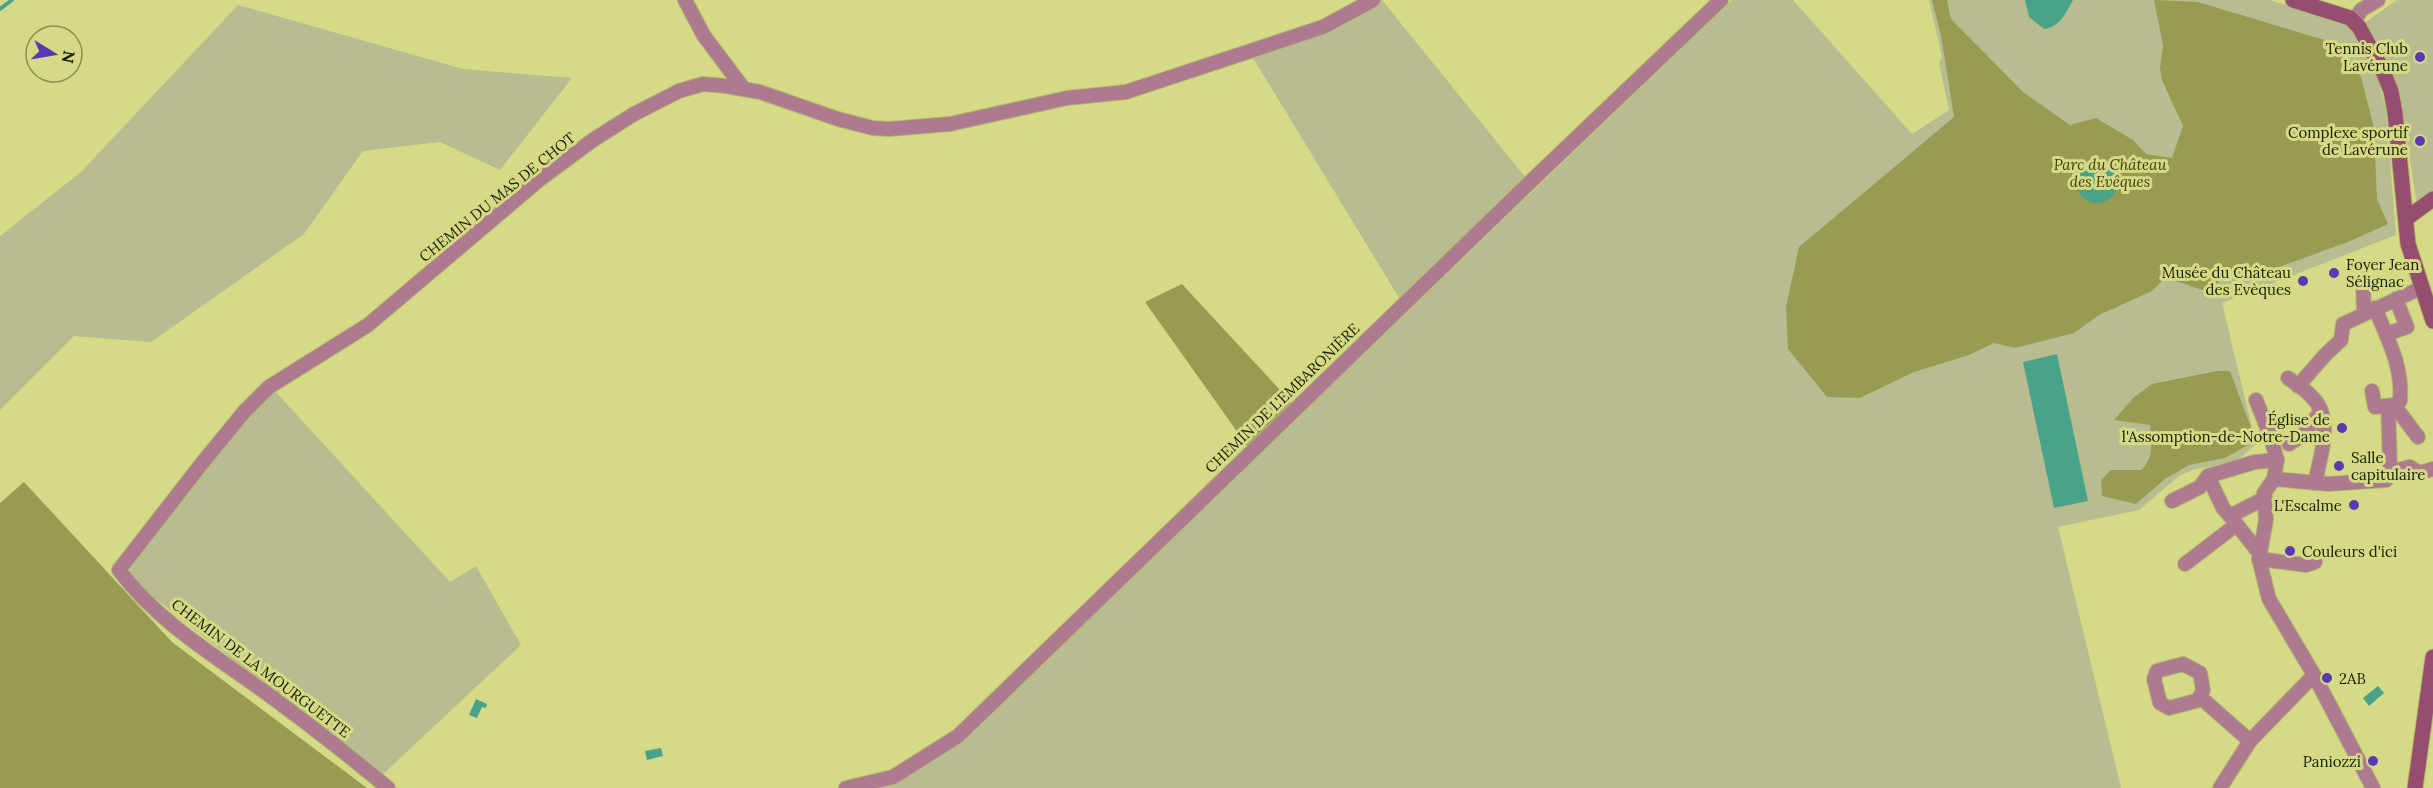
<svg xmlns="http://www.w3.org/2000/svg" width="2433" height="788" font-family="Lora,serif">
  <rect width="100%" height="100%" fill="#d5da86"/>
  <g fill="#b9bc91">
    <path d="M 1380,0 L 1382,0 L 1526,178 L 1401,301 L 1250,53 L 1325,29 Z"/>
    <path d="M 1732,0 L 1793,0 L 1912,134 L 1949,110 L 1939,63 L 1942,57 L 1929,0 L 2270,0 L 2343,23 L 2353,32 L 2377,74 L 2386,110 L 2396,235 L 2222,303 L 2256,444 L 2236,462 L 2195,469 L 2179,476 L 2139,510 L 2058,527 L 2121,788 L 866,788 L 894,782 L 930,763 L 961,740 Z"/>
    <path d="M 2397,0 L 2433,0 L 2433,193 L 2417,205 L 2399,89 L 2363,24 Z"/>
    <path d="M 238,5 L 463,69 L 572,78 L 500,170 L 440,142 L 363,151 L 304,234 L 151,342 L 74,336 L 0,410 L 0,236 L 81,172 Z"/>
    <path d="M 274,390 L 450,582 L 476,566 L 521,645 L 381,776 L 133,581 L 130,569 L 132,559 L 208,463 Z"/>
  </g>
  <g fill="#989c53">
    <path d="M 1932,0 L 1947,0 L 1951,19 L 2023,92 L 2070,125 L 2096,118 L 2133,140 L 2146,154 L 2172,158 L 2183,126 L 2162,80 L 2160,68 L 2163,45 L 2154,0 L 2198,2 L 2338,44 L 2361,77 L 2374,128 L 2377,199 L 2388,224 L 2348,242 L 2268,271 C 2248,267 2220,279 2205,291 L 2176,281 L 2163,280 L 2152,291 L 2099,315 L 2074,333 L 2015,348 L 1994,343 L 1969,355 L 1914,372 L 1860,398 L 1827,397 L 1788,349 L 1786,307 L 1799,247 L 1954,117 L 1941,36 Z"/>
    <path d="M 1182,284 L 1293,404 L 1248,447 L 1145,302 Z"/>
    <path d="M 2217,371 L 2230,371 L 2252,430 L 2253,442 L 2225,458 L 2189,465 L 2165,479 L 2136,504 L 2102,496 L 2101,480 L 2111,470 L 2141,470 C 2155,458 2151,441 2150,425 L 2114,420 L 2133,398 L 2152,384 Z"/>
    <path d="M 24,482 L 172,642 L 367,788 L 0,788 L 0,503 Z"/>
  </g>
  <g fill="#48a388">
    <path d="M 2025,0 L 2073,0 C 2066,13 2060,27 2044,29 L 2029,17 Z"/>
    <circle cx="2097" cy="182" r="21"/>
    <path d="M 2057,354 L 2088,501 L 2054,508 L 2023,362 Z"/>
    <path d="M 2378,686 L 2384,693 L 2369,706 L 2363,698 Z"/>
    <path d="M 476,699 L 487,704 L 486,708 L 482,707 L 477,718 L 469,715 Z"/>
    <path d="M 661,748 L 663,756 L 647,760 L 645,751 Z"/>
  </g>
  <g fill="none" stroke-linecap="round" stroke-linejoin="round">
    <path stroke="#48a388" stroke-width="4" d="M 0,9 L 12,0"/>
    <defs>
      <g id="street">
        <path d="M 685,0 L 704,36 L 744,89"/>
        <path d="M 2354,22 L 2361,10 L 2378,0"/>
        <path d="M 2363,285 L 2364,313"/>
        <path d="M 2386,334 L 2407,327 L 2396,299"/>
        <path d="M 2288,378 C 2296,384 2305,389 2311,396 C 2335,418 2320,456 2315,483"/>
        <path d="M 2298,386 L 2325,355 L 2341,340 L 2343,324 L 2421,288"/>
        <path d="M 2372,391 L 2375,407 L 2394,405 L 2400,401 C 2403,366 2388,340 2375,308"/>
        <path d="M 2256,400 L 2271,438 L 2277,460 L 2274,479 L 2264,493 L 2266,520 L 2259,559 L 2269,599 L 2314,675 L 2373,788"/>
        <path d="M 2394,405 L 2418,437"/>
        <path d="M 2388,406 L 2390,465 L 2394,471"/>
        <path d="M 2289,444 L 2304,434 L 2321,411"/>
        <path d="M 2208,476 L 2223,508 L 2230,516"/>
        <path d="M 2274,479 L 2328,484 L 2386,480 C 2394,471 2399,469 2410,467 L 2419,473 L 2433,469"/>
        <path d="M 2172,501 L 2200,487 L 2208,476 L 2255,462 L 2277,460"/>
        <path d="M 2260,554 L 2230,516 L 2265,498"/>
        <path d="M 2259,559 L 2306,565 L 2315,562"/>
        <path d="M 2185,564 L 2236,525"/>
        <path d="M 2200,697 L 2196,701 L 2169,708 L 2160,703 L 2154,679 L 2157,671 L 2183,664 L 2200,673 L 2203,690 L 2200,697 L 2250,741"/>
        <path d="M 388,788 C 347,754 305,721 262,690 C 212,654 156,620 119,570 L 203,462 L 244,412 L 269,387 L 368,325 L 539,180 L 593,140 L 634,114 L 679,91 L 703,84 L 726,86 L 760,92 L 838,119 L 873,128 L 889,129 L 950,124 L 1067,98 L 1126,92 L 1323,27 L 1373,0"/>
        <path d="M 846,788 L 893,777 L 958,736 L 1526,186 L 1721,0"/>
        <path d="M 2220,788 L 2250,741 L 2314,675"/>
      </g>
      <g id="secondary">
        <path d="M 2293,0 L 2350,18 L 2359,27 L 2382,69 L 2391,91 L 2395,113 L 2408,244 L 2433,321"/>
        <path d="M 2407,218 L 2433,199"/>
        <path d="M 2415,788 L 2433,657"/>
      </g>
    </defs>
    <use href="#street" stroke="#b4b86e" stroke-width="16"/>
    <use href="#secondary" stroke="#b4b86e" stroke-width="17"/>
    <use href="#street" stroke="#ad7a90" stroke-width="14"/>
    <use href="#secondary" stroke="#964d70" stroke-width="15"/>
  </g>
  <g fill="#5c38b0" stroke="#d5da86" stroke-width="2">
    <circle cx="2420" cy="57" r="6"/>
    <circle cx="2420" cy="141" r="6"/>
    <circle cx="2334" cy="273" r="6"/>
    <circle cx="2303" cy="281" r="6"/>
    <circle cx="2342" cy="428" r="6"/>
    <circle cx="2339" cy="466" r="6"/>
    <circle cx="2354" cy="505" r="6"/>
    <circle cx="2290" cy="551" r="6"/>
    <circle cx="2327" cy="678" r="6"/>
    <circle cx="2373" cy="761" r="6"/>
  </g>
  <g text-anchor="middle" dominant-baseline="central" stroke-width="6" stroke-linejoin="round" paint-order="stroke">
    <g font-size="15" fill="#1c1d00" stroke="#d5da86" text-anchor="end">
      <text x="2408" y="48">Tennis Club<tspan x="2408" dy="17">Lavérune</tspan></text>
      <text x="2408" y="132">Complexe sportif<tspan x="2408" dy="17">de Lavérune</tspan></text>
      <text x="2346" y="264" text-anchor="start">Foyer Jean<tspan x="2346" dy="17">Sélignac</tspan></text>
      <text x="2291" y="272">Musée du Château<tspan x="2291" dy="17">des Evèques</tspan></text>
      <text x="2330" y="419">Église de<tspan x="2330" dy="17">l'Assomption-de-Notre-Dame</tspan></text>
      <text x="2351" y="457" text-anchor="start">Salle<tspan x="2351" dy="17">capitulaire</tspan></text>
      <text x="2342" y="505">L'Escalme</text>
      <text x="2302" y="551" text-anchor="start">Couleurs d'ici</text>
      <text x="2339" y="678" text-anchor="start">2AB</text>
      <text x="2361" y="761">Paniozzi</text>
    </g>
    <g font-size="15" font-style="italic" fill="#3d3f03" stroke="#d5da86">
      <text x="2110" y="164">Parc du Château<tspan x="2110" dy="17">des Evêques</tspan></text>
    </g>
    <g font-size="15" fill="#1c1d00" stroke="#d5da86">
      <text transform="translate(497 197) rotate(-39)">CHEMIN DU MAS DE CHOT</text>
      <text transform="translate(1282 398) rotate(-44)">CHEMIN DE L'EMBARONIÈRE</text>
      <text transform="translate(261 668) rotate(37)">CHEMIN DE LA MOURGUETTE</text>
    </g>
  </g>
  <g transform="translate(54 54) rotate(101)"><circle r="28" fill="#d5da86" stroke="#8b8e50" stroke-width="1.5"/>
  <path d="M0-4.5L10 22L0 15L-10 22Z" fill="#5c38b0"/>
  <text y="-9" font-size="16" font-weight="bold" text-anchor="middle" fill="#1c1d00">N</text>
  </g>
</svg>
